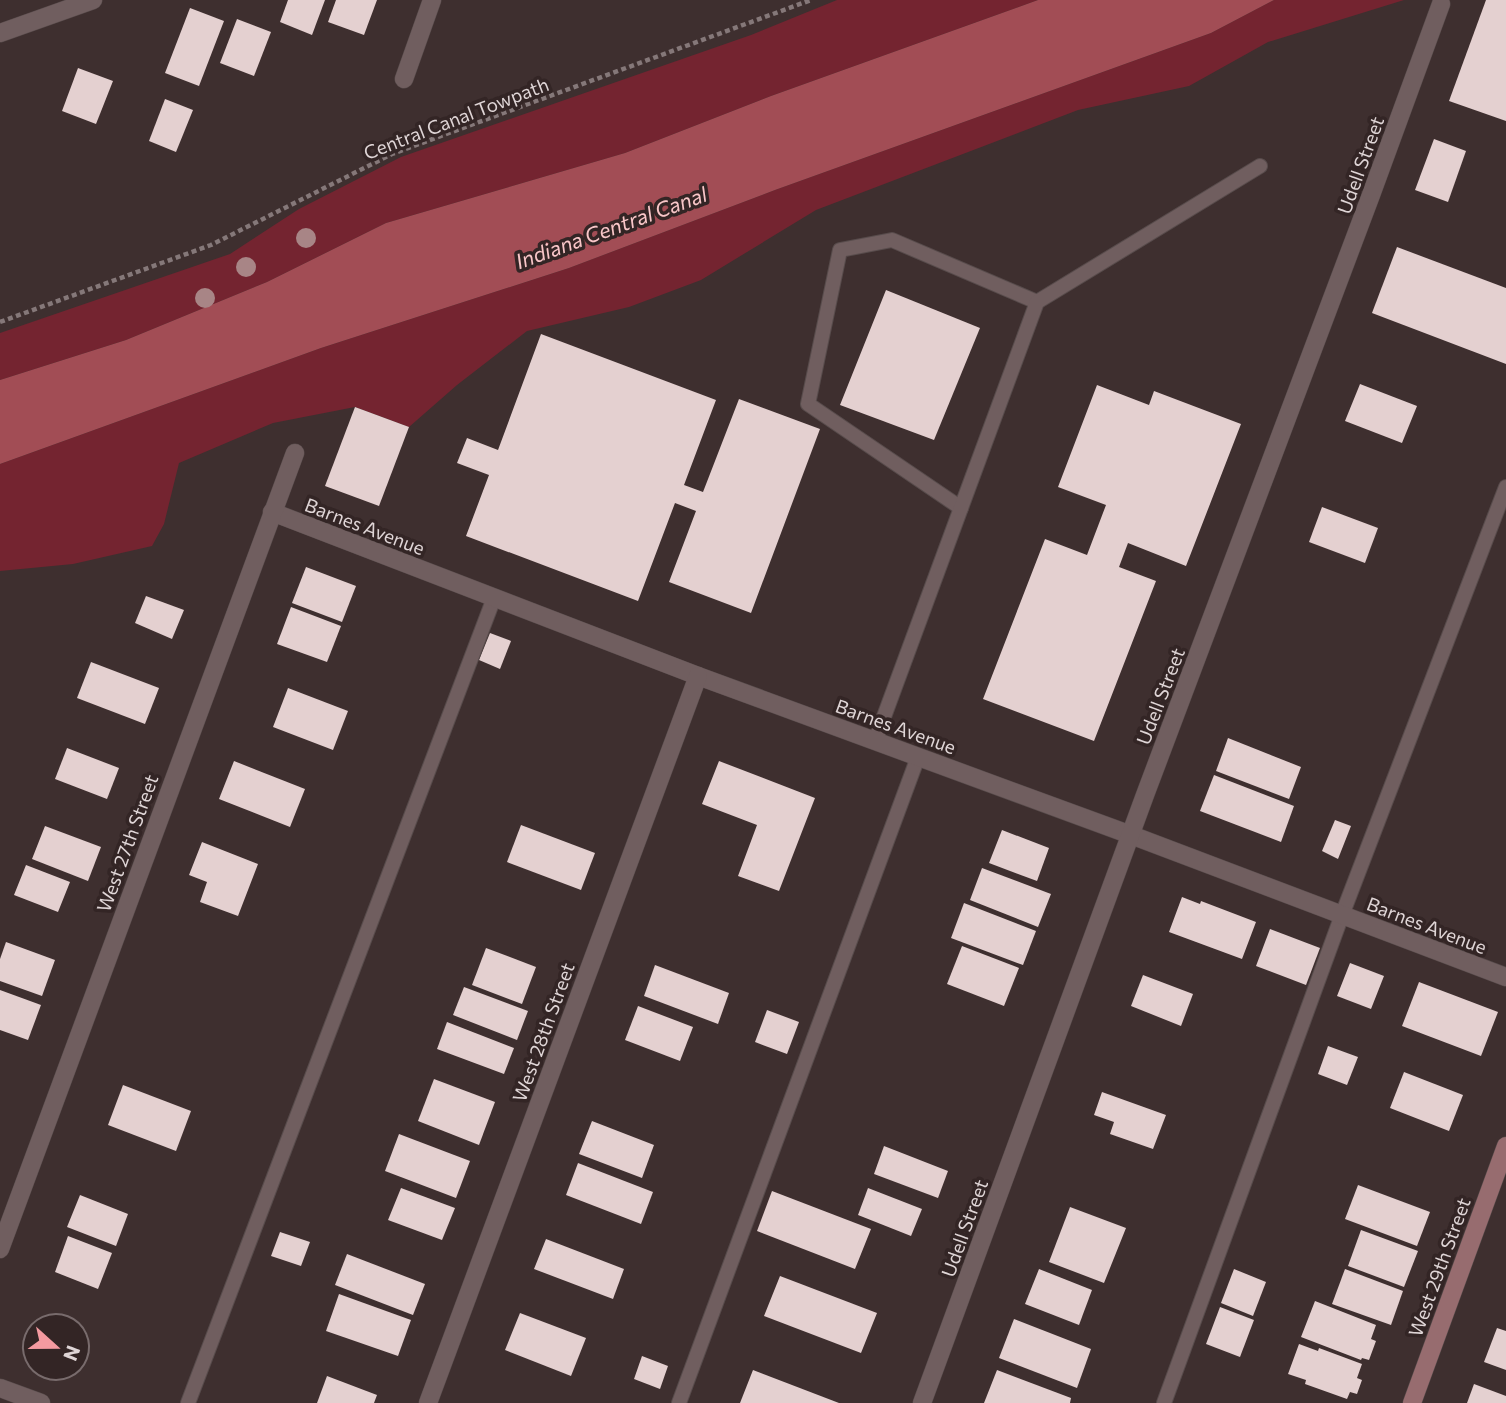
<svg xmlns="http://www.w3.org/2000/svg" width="1506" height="1403" font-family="Commissioner,sans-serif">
  <rect width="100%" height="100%" fill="#3e2f2f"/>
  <g fill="#742430">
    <path d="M 837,0 L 1038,0 L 771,96 L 625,153 L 386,223 L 267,282 L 126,340 L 0,380 L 0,333 L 230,254 L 299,209 L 401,157 L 751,35 Z"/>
    <path d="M 1274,0 L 1404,0 L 1268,42 L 1189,86 L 1078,110 L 816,210 L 701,280 L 629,307 L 527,331 L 457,385 L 409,427 L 355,407 L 273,423 L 179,463 L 164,524 L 152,546 L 73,564 L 0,571 L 0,464 L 321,348 L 569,268 L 775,190 L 1211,33 Z"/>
  </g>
  <path fill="#a24d55" d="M 1038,0 L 1274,0 L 1211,33 L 775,190 L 569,268 L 321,348 L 0,464 L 0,380 L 126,340 L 267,282 L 386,223 L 625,153 L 771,96 Z"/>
  <g fill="#e4d0d0">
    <path d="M 288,0 L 325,0 L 312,35 L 280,22 Z"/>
    <path d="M 336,0 L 377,0 L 364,35 L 328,22 Z"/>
    <path d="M 1486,0 L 1506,0 L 1506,121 L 1449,101 Z"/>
    <path d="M 190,8 L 224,21 L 199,86 L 165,73 Z"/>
    <path d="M 237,19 L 271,32 L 254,76 L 220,63 Z"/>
    <path d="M 78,68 L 113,81 L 96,124 L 62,111 Z"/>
    <path d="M 165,99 L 193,110 L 176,152 L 149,141 Z"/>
    <path d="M 1434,139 L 1466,151 L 1448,202 L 1415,190 Z"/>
    <path d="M 1397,247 L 1506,288 L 1506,364 L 1372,313 Z"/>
    <path d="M 886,290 L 980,328 L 934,440 L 840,405 Z"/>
    <path d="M 541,334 L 716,400 L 684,485 L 703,492 L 739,399 L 820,429 L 751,613 L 669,582 L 696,511 L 675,503 L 638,601 L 466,536 L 489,475 L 457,463 L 467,438 L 498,450 Z"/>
    <path d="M 1360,384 L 1417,406 L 1402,443 L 1345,421 Z"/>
    <path d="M 1097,385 L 1149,405 L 1154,391 L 1241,424 L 1186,566 L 1128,543 L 1119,567 L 1156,581 L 1094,741 L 983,699 L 1045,539 L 1087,555 L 1106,505 L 1058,487 Z"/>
    <path d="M 355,407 L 409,427 L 379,506 L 325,486 Z"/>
    <path d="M 1322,507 L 1378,528 L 1365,563 L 1309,542 Z"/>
    <path d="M 306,567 L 356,586 L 342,622 L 292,603 Z"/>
    <path d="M 146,596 L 184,610 L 172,639 L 135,623 Z"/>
    <path d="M 291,607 L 341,626 L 327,662 L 277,644 Z"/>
    <path d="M 490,633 L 511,641 L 500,669 L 479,660 Z"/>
    <path d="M 91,662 L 159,688 L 145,724 L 77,698 Z"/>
    <path d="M 288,688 L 348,711 L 333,750 L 273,727 Z"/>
    <path d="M 1228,738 L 1301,767 L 1289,799 L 1216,771 Z"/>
    <path d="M 67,748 L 119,768 L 107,799 L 55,779 Z"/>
    <path d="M 234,761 L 305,789 L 290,827 L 219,799 Z"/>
    <path d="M 719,761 L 815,798 L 779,891 L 738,876 L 757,825 L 702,804 Z"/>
    <path d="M 1214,775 L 1294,806 L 1281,842 L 1200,811 Z"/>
    <path d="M 1335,820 L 1351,826 L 1338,859 L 1322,851 Z"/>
    <path d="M 521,825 L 595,853 L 581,890 L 507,862 Z"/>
    <path d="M 45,826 L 101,847 L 88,881 L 32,859 Z"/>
    <path d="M 1002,830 L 1049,848 L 1037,881 L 989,863 Z"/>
    <path d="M 202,842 L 258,864 L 238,916 L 200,902 L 207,882 L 189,875 Z"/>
    <path d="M 26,865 L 70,882 L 58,912 L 14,895 Z"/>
    <path d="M 982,868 L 1051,894 L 1038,927 L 970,900 Z"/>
    <path d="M 1182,897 L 1200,904 L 1201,901 L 1256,922 L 1242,959 L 1169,932 Z"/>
    <path d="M 964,903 L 1036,931 L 1023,965 L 951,938 Z"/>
    <path d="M 1270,929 L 1320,948 L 1306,985 L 1256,966 Z"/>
    <path d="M 6,942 L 55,960 L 42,996 L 0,981 L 0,959 Z"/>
    <path d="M 962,946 L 1019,968 L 1004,1006 L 947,984 Z"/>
    <path d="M 486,948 L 536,967 L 522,1004 L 472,985 Z"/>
    <path d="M 1350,963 L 1384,976 L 1371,1009 L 1337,996 Z"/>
    <path d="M 655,965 L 729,993 L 718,1024 L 644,996 Z"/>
    <path d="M 1143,975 L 1193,994 L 1181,1026 L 1131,1006 Z"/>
    <path d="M 1419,982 L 1498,1012 L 1481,1056 L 1402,1026 Z"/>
    <path d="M 464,987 L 528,1011 L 517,1040 L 453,1015 Z"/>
    <path d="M 0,990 L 41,1005 L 28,1040 L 0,1030 Z"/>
    <path d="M 638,1006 L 693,1027 L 680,1061 L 625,1040 Z"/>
    <path d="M 767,1010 L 799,1022 L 787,1054 L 755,1042 Z"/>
    <path d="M 447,1022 L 514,1048 L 504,1074 L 437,1049 Z"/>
    <path d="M 1328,1046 L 1358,1057 L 1347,1085 L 1318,1074 Z"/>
    <path d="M 1404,1072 L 1463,1095 L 1449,1131 L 1390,1108 Z"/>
    <path d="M 434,1079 L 495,1102 L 479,1145 L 418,1121 Z"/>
    <path d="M 123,1085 L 191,1111 L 176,1151 L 108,1125 Z"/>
    <path d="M 1102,1092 L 1166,1115 L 1153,1149 L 1110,1134 L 1114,1122 L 1094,1115 Z"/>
    <path d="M 592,1121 L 654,1145 L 642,1178 L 579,1154 Z"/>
    <path d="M 399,1134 L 470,1161 L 456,1198 L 385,1171 Z"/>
    <path d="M 884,1146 L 948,1171 L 938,1198 L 874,1174 Z"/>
    <path d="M 578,1163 L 653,1192 L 641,1224 L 566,1195 Z"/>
    <path d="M 1358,1185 L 1430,1212 L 1417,1246 L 1345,1219 Z"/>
    <path d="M 401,1188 L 455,1208 L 442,1240 L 388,1220 Z"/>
    <path d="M 868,1188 L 922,1209 L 911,1236 L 858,1215 Z"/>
    <path d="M 772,1191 L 871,1229 L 855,1269 L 757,1231 Z"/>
    <path d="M 80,1195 L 128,1214 L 116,1246 L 67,1227 Z"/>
    <path d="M 1070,1207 L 1126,1228 L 1104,1283 L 1049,1262 Z"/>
    <path d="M 1361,1230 L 1418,1251 L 1404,1287 L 1348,1266 Z"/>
    <path d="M 280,1232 L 310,1242 L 301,1266 L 271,1256 Z"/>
    <path d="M 68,1236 L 112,1253 L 98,1289 L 55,1272 Z"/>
    <path d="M 546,1239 L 624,1269 L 613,1299 L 534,1269 Z"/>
    <path d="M 347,1254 L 425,1284 L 413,1315 L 335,1285 Z"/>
    <path d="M 1039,1269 L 1092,1290 L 1079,1325 L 1025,1304 Z"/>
    <path d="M 1234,1269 L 1266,1282 L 1253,1316 L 1221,1303 Z"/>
    <path d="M 1345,1269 L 1403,1291 L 1391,1325 L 1332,1304 Z"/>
    <path d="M 780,1276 L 877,1313 L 861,1353 L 764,1316 Z"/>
    <path d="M 339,1294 L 411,1320 L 398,1356 L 326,1331 Z"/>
    <path d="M 1315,1301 L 1376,1325 L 1371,1339 L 1376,1341 L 1369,1360 L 1362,1358 L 1361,1360 L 1301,1337 Z"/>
    <path d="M 1220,1307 L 1254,1320 L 1240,1357 L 1206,1344 Z"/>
    <path d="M 520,1313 L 586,1338 L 571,1376 L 505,1350 Z"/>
    <path d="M 1014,1319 L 1091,1349 L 1077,1388 L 999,1358 Z"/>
    <path d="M 1497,1328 L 1506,1331 L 1506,1370 L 1484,1362 Z"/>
    <path d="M 1299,1344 L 1318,1351 L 1319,1348 L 1362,1364 L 1357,1378 L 1362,1380 L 1357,1394 L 1350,1392 L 1347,1399 L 1305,1384 L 1306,1380 L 1288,1374 Z"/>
    <path d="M 642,1356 L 668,1366 L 660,1389 L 634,1379 Z"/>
    <path d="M 753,1370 L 839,1403 L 740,1403 Z"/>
    <path d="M 997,1370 L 1071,1398 L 1070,1403 L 984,1403 Z"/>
    <path d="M 327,1376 L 377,1395 L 374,1403 L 317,1403 Z"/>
    <path d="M 1474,1384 L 1506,1396 L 1506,1403 L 1467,1403 Z"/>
  </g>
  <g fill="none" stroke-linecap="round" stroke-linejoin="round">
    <defs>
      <g id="service">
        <path d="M 961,508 L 808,404 L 840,250 L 892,240 L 1037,302"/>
        <path d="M 875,741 L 1037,302 L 1260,166"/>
        <path d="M 188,1403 L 494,598"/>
        <path d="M 679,1403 L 918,757"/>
        <path d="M 1164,1403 L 1342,915 L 1506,487"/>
      </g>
      <g id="minor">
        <path d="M 0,33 L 93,0"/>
        <path d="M 404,79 L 432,0"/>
        <path d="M 272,512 L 698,676 L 1131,835 L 1506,977"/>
        <path d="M 0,1249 L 295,453"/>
        <path d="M 428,1403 L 698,676"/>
        <path d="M 922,1403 L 1145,795 L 1371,195 L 1441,4"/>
      </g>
      <path id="tertiary" d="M 0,1388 L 41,1403"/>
      <path id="secondary" d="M 1412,1403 L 1506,1146"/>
    </defs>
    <use href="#service" stroke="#584c4c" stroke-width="16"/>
    <use href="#minor" stroke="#584c4c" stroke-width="19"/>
    <use href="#tertiary" stroke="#584c4c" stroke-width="19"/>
    <use href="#secondary" stroke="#584c4c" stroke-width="19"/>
    <path stroke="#857879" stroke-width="4.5" stroke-dasharray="5 3.5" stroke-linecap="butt" d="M 0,322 L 211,245 L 392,154 L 811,0"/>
    <use href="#service" stroke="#705e5f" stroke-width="14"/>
    <use href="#minor" stroke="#705e5f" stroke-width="18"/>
    <use href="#tertiary" stroke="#705e5f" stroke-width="18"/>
    <use href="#secondary" stroke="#976c6f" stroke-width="18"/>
  </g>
  <g fill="#a88586">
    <circle cx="306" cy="238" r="10"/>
    <circle cx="246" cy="267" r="10"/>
    <circle cx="205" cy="298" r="10"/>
  </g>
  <g text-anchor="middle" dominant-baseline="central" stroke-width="7" stroke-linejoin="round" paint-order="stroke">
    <g font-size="19" fill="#dfd5d6" stroke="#332525">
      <text transform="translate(456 118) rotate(-21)">Central Canal Towpath</text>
      <text transform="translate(1360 165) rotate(-70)">Udell Street</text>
      <text transform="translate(365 526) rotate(21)">Barnes Avenue</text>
      <text transform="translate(1160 696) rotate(-69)">Udell Street</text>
      <text transform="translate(896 726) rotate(20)">Barnes Avenue</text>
      <text transform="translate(127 843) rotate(-70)">West 27th Street</text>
      <text transform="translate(1427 925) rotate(21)">Barnes Avenue</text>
      <text transform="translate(543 1032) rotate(-70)">West 28th Street</text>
      <text transform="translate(964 1228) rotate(-70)">Udell Street</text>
      <text transform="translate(1439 1267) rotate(-70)">West 29th Street</text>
    </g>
    <g font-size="21" font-style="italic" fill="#fac7c9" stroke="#332525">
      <text transform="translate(611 227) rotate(-20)">Indiana Central Canal</text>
    </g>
  </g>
  <g transform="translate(56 1347) rotate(111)"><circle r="33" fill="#332525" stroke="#786b6c" stroke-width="2"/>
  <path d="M0-5L12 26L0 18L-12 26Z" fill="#f49aa0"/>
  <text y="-10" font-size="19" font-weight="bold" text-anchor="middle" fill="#dfd5d6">N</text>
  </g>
</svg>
